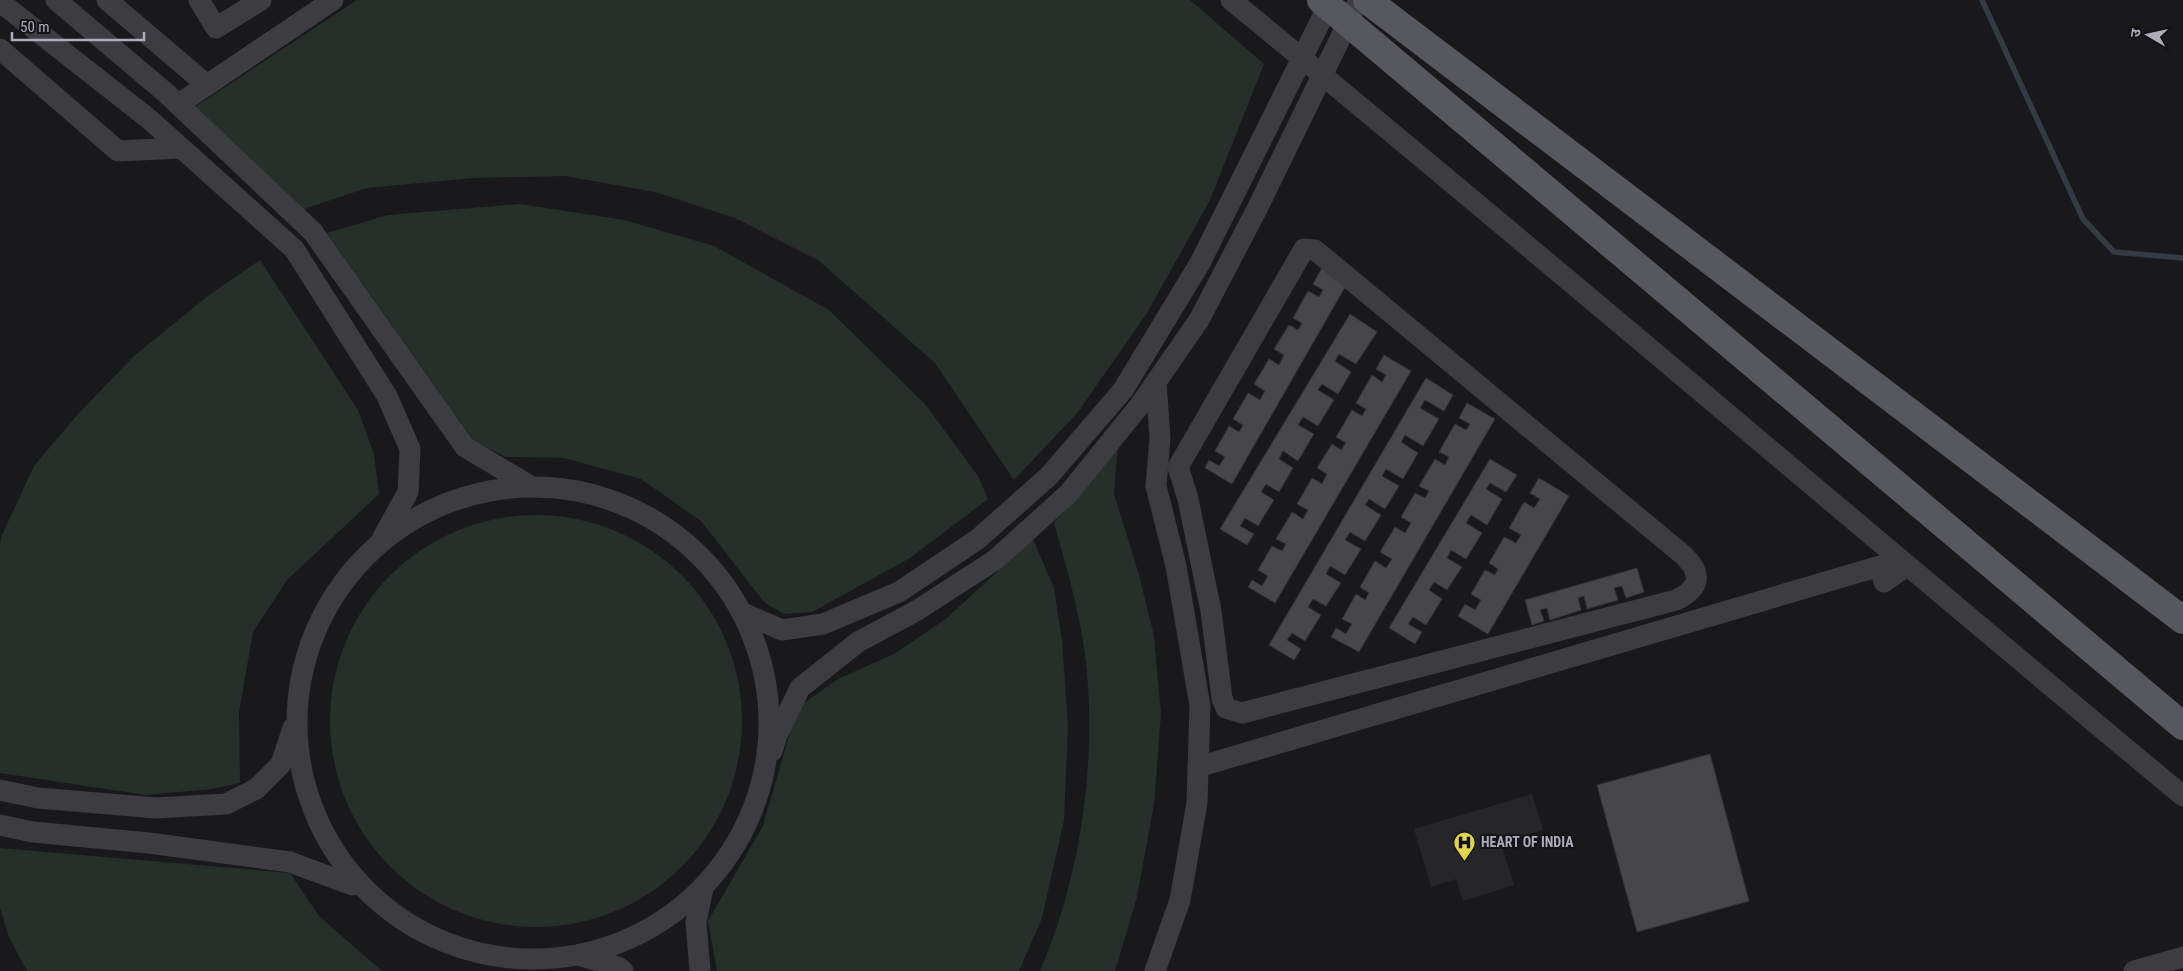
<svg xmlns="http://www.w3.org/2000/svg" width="2183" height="971" font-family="'Roboto Condensed','Noto Sans Devanagari',sans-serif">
  <rect width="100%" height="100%" fill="#19191b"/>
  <path fill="#262528" d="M 1532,794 L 1543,830 L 1501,843 L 1514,885 L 1463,901 L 1456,879 L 1431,887 L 1414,829 Z"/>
  <g fill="#272f2b">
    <path d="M 357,0 L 1190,0 L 1264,64 L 1210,200 L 1147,313 L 1078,412 L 1014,480 L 935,363 L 818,260 L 735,218 L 655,192 L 565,176 L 473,178 L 367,188 L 304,209 L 195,107 Z"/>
    <path d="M 520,204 L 624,220 L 714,246 L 829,310 L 925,404 L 978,476 L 988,499 L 910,558 L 812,612 L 784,614 L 765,603 L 701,521 L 641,479 L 564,458 L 506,457 L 474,441 L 327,233 L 388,215 Z"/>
    <path d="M 260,260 L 358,410 L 374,454 L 379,494 L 287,580 L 253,632 L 239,712 L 240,783 L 212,789 L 146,795 L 0,773 L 0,544 L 2,535 L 34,466 L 79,413 L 134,356 L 209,295 Z"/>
    <path d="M 1118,445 L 1114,494 L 1139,575 L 1154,636 L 1161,714 L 1154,804 L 1137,897 L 1115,971 L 1040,971 C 1084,870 1101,738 1081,629 C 1074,593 1064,558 1054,523 Z"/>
    <circle cx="536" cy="721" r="206"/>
    <path d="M 1033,539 L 1054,588 L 1062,641 L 1068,726 L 1064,820 L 1042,918 L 1019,971 L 717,971 L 708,921 L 763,826 L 797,708 L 838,679 L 894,654 L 947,618 Z"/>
    <path d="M 0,848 L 290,873 L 319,916 L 382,971 L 27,971 L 9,937 L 0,908 Z"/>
  </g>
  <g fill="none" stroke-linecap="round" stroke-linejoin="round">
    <path stroke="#353a44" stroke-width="5.5" d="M 1982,0 L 2083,219 L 2114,252 L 2183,258"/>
  </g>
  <g fill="#47464b" stroke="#343337">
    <path d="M 1323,266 L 1348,282 L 1232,484 L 1205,468 L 1209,460 L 1219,466 L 1225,457 L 1215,451 L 1229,426 L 1239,432 L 1243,425 L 1233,419 L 1248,393 L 1260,400 L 1265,391 L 1254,384 L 1269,359 L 1279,365 L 1284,355 L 1274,349 L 1289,325 L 1298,330 L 1302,323 L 1293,318 L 1308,291 L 1319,297 L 1323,290 L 1313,284 Z"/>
    <path d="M 1350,314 L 1377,332 L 1356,364 L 1339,354 L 1335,361 L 1351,372 L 1338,394 L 1322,384 L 1318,390 L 1334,400 L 1318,426 L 1303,417 L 1298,425 L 1314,434 L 1298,461 L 1283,451 L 1279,459 L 1293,468 L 1279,492 L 1266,484 L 1261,492 L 1274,500 L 1258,526 L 1245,518 L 1240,526 L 1254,534 L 1247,545 L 1220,529 Z"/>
    <path d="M 1384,355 L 1411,371 L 1275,603 L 1248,587 L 1252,580 L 1262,586 L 1268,576 L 1258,570 L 1272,546 L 1282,551 L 1286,544 L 1276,539 L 1292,512 L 1303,519 L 1308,510 L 1297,504 L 1312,478 L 1322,484 L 1327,474 L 1317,468 L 1332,444 L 1341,450 L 1346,443 L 1336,437 L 1352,410 L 1362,416 L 1366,409 L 1356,403 L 1372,375 L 1382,382 L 1386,375 L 1376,369 Z"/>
    <path d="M 1426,378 L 1453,395 L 1444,411 L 1425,400 L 1420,408 L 1439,419 L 1423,446 L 1405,435 L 1401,442 L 1418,453 L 1403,479 L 1386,469 L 1382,476 L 1399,486 L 1385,509 L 1369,499 L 1365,505 L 1381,515 L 1365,541 L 1350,532 L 1345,540 L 1361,549 L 1345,575 L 1330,566 L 1326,574 L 1341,583 L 1326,606 L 1313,599 L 1308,607 L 1321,615 L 1305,641 L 1292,633 L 1287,640 L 1301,649 L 1294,660 L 1269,645 Z"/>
    <path d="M 1467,403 L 1495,419 L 1359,652 L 1331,637 L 1336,628 L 1346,634 L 1352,624 L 1342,619 L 1356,594 L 1365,600 L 1369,593 L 1360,587 L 1375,561 L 1386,568 L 1392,559 L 1380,552 L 1395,527 L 1405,533 L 1411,523 L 1401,517 L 1415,493 L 1425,498 L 1429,491 L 1419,486 L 1435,459 L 1445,465 L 1449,457 L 1439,452 L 1455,424 L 1466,430 L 1470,424 L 1459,418 Z"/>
    <path d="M 1490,459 L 1517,475 L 1506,492 L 1490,483 L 1486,489 L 1502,499 L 1487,525 L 1471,515 L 1466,523 L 1482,533 L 1466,559 L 1451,550 L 1447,558 L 1462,567 L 1447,590 L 1434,582 L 1429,590 L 1442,599 L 1426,625 L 1413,617 L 1408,624 L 1422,632 L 1415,644 L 1389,628 Z"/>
    <path d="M 1539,478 L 1569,496 L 1488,634 L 1458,616 L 1465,604 L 1475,610 L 1481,600 L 1471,594 L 1485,570 L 1495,575 L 1498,569 L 1489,563 L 1504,537 L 1516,543 L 1521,535 L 1509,528 L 1524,502 L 1534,508 L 1540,499 L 1530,493 Z"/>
    <path d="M 1637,568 L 1644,592 L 1626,598 L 1622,586 L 1614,588 L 1618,600 L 1587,609 L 1584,596 L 1578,598 L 1581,610 L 1550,620 L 1547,608 L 1540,610 L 1544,621 L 1532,625 L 1525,600 Z"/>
    <path d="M 1710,754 L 1749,901 L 1637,932 L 1597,785 Z"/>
  </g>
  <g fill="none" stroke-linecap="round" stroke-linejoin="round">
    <g stroke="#3d3c41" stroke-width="21">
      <path d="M 56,0 L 166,93 L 313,232 L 465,447 L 532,487"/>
      <path d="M 107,0 L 207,85"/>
      <path d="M 199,0 L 216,28 L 261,0"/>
      <path d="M 1231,0 C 1551,262 1865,532 2183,796"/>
      <path d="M 0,2 L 149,119 L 294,249 L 387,396 L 410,449 L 408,492 L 383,537"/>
      <path d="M 0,49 L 118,151 L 181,148"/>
      <path d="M 179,104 L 333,0"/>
      <path d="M 1304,249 L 1315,250 L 1682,554 C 1703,573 1701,588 1676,600 L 1242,713 L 1226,708 L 1222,698 L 1211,611 L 1188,499 L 1178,467 Z"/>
      <circle cx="533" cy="723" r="236"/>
      <path d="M 745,614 L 782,630 L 823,624 L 899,592 L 978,539 L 1049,476 L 1123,390 L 1200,263 L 1331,0"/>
      <path d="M 772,751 L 777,735 L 800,688 L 858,642 L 916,611 L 995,560 L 1069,493 L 1140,405 L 1199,320 L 1257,209 L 1359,0"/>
      <path d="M 1198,767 L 1880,566 L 1884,582 L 1907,566"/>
      <path d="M 0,790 L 38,798 L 156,808 L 226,804 L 256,789 L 281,764 L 293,728"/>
      <path d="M 0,825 L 33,832 L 149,843 L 290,862 L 352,885"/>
      <path d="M 578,955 L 618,967 L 623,971"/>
      <path d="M 700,971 L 696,922 L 703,888"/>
      <path d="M 1155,971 L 1180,900 L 1197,803 L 1200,706 L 1176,566 L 1156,486 L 1160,438 L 1156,382"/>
      <path d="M 2134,971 L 2183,957"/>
    </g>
    <g stroke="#57575e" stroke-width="28">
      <path d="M 1321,0 L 2183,726"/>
      <path d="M 1367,0 L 2183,620"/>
    </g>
  </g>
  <defs>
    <symbol id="hospital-pin" viewBox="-11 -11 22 30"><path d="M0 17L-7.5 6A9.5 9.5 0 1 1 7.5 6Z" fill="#dfd44d" stroke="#141416"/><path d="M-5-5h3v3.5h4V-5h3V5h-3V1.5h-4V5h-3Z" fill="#111"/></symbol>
  </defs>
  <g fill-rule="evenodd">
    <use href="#hospital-pin" x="1452" y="830" width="25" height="34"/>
  </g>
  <g text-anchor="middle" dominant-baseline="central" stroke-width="4" stroke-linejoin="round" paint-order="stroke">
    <g font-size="14" font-weight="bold" fill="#adadb9" stroke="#141416" text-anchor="start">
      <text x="1481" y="842">HEART OF INDIA</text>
    </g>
  </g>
  <g transform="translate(2148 35) rotate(279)" stroke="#141416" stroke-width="4" paint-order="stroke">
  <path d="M0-4L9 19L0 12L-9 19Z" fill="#adadb9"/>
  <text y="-8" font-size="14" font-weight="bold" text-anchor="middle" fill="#adadb9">उ</text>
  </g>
  <path d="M12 32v8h132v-8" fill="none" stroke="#adadb9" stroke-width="2.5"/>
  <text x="20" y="32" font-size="15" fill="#adadb9" stroke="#141416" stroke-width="4" paint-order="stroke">50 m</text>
</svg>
